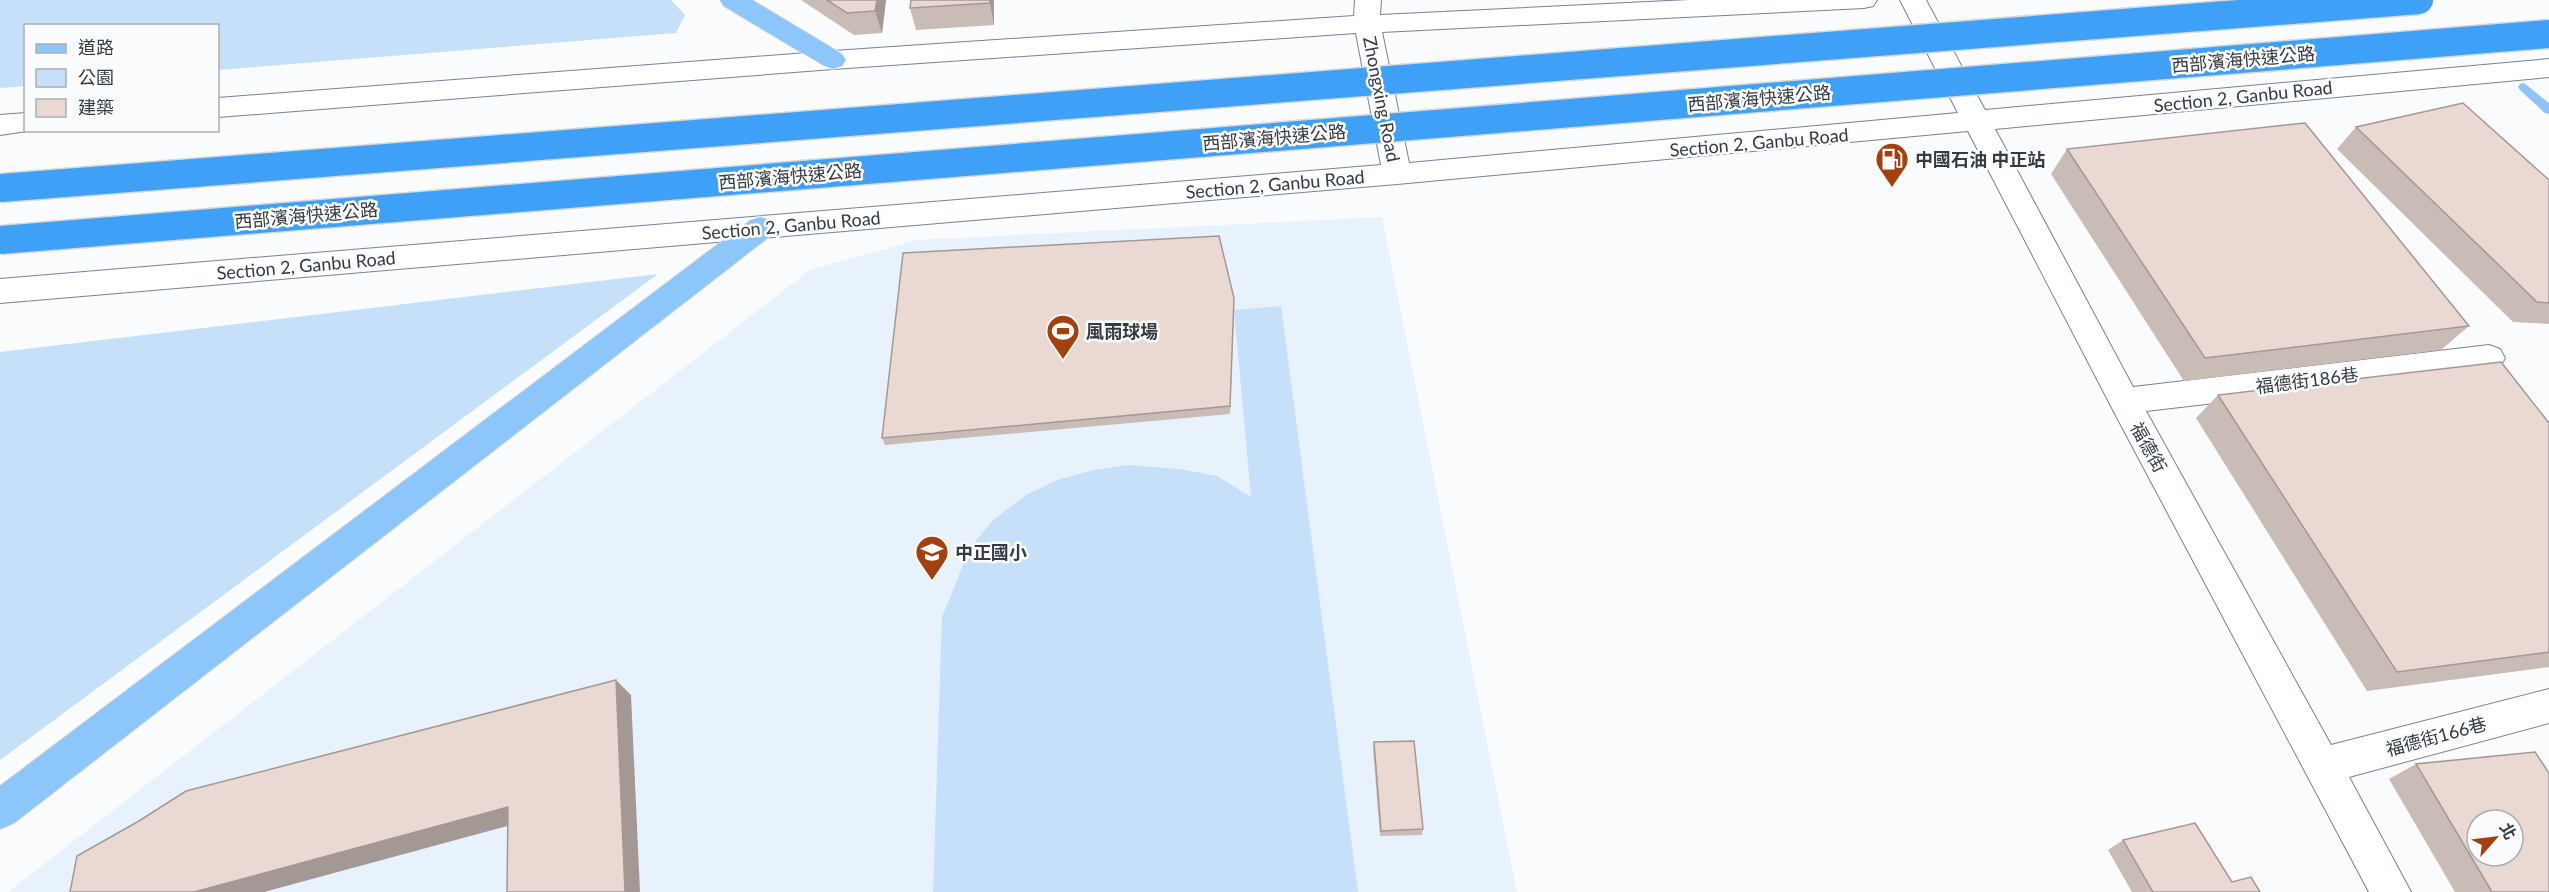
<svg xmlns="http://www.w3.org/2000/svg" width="2549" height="892" font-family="Lato,'Noto Sans TC',sans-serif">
  <rect width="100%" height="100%" fill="#f9fbfd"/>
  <path fill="#e8f2fd" d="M 1382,217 L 1517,892 L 8,892 L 810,270 L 917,240 Z"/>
  <g fill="#c6e0fa">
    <path d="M 0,0 L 671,0 L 685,15 L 676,33 L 218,70 L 218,26 L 26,26 L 25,86 L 0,88 Z"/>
    <path d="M 658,274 L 0,760 L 0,352 Z"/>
    <path d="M 1281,306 L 1358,892 L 933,892 L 942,617 L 970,548 L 993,520 L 1026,495 L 1057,480 L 1093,470 L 1128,465 L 1179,469 L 1217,476 L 1251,497 L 1234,310 Z"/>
  </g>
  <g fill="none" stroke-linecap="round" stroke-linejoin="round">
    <path fill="#8fc3f8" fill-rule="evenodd" d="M 2524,83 L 2549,103 L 2549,114 L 2545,113 L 2520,90 L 2518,87 L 2520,84 Z"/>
    <defs>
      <g id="minor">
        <path d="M 1355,0 L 1381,0 L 1380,15 L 1689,0 L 1877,0 L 1873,6 L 1864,8 L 1382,32 L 1409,163 L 1958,113 L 1900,0 L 1926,0 L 1985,110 L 2549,59 L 2549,77 L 1995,129 L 2133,387 L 2489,345 L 2500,349 L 2505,358 L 2500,367 L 2489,371 L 2146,411 L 2331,745 L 2549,689 L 2549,723 L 2349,777 L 2411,892 L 2369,892 L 2113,410 L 1968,131 L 1397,184 L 0,303 L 0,279 L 1381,165 L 1356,33 L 833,69 L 218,117 L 218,98 L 833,51 L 1354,16 Z"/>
        <path d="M 26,113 L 26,130 L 34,130 L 0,135 L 0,115 Z"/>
      </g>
      <g id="major">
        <path d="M 720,0 L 752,0 L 842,54 L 846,60 L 842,66 L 833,69 L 824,66 L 724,6 Z"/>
        <path d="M 760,217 L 770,220 L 775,228 L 770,236 L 14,823 L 0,829 L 0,786 L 750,220 Z"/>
      </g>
    </defs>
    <use href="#minor" stroke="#79838e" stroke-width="2"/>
    <use href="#major" stroke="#d7d8d9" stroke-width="2"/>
    <use href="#minor" fill="#fff" fill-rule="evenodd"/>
    <use href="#major" fill="#8cc6fb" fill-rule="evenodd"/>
    <defs>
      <g id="highway-bridge">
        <path d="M 0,188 L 2419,0"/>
        <path d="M 0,240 L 2549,34"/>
      </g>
    </defs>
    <use href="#highway-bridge" stroke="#d7d8d9" stroke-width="31" stroke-linecap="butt"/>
    <use href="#highway-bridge" stroke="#3fa0f8" stroke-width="28"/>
  </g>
  <g fill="#c9bbb5">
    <path d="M 801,0 L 886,0 L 882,33 L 854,35 Z"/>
    <path d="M 994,0 L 994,25 L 916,30 L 910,8 Z"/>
    <path d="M 2356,127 L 2549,180 L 2549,324 L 2513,322 L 2337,149 Z"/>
    <path d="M 2067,149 L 2469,326 L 2441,350 L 2184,381 L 2051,174 Z"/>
    <path d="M 1234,298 L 1230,414 L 885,445 L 882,438 Z"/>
    <path d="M 2218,395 L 2549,423 L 2549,667 L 2367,691 L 2196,418 Z"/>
    <path d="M 1374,742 L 1423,829 L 1422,835 L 1380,836 L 1373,748 Z"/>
    <path d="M 2416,764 L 2549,892 L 2455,892 L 2389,779 Z"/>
    <path d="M 2123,840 L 2232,882 L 2260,892 L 2132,892 L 2108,850 Z"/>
  </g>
  <g fill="#a49894">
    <path d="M 877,0 L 886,0 L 882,33 L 875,11 Z"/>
    <path d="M 990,0 L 994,0 L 994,25 L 990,3 Z"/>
    <path d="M 1234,298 L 1234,306 L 1230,414 L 1230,406 Z"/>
    <path d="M 616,680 L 631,695 L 640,892 L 625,892 Z"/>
    <path d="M 508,807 L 526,821 L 264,892 L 194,892 Z"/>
  </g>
  <g fill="#ead9d3" stroke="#a49894" stroke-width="1.5" fill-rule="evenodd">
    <path d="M 827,0 L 877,0 L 875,11 L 847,13 Z"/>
    <path d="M 911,0 L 990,0 L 990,3 L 910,8 Z"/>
    <path d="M 2463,103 L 2549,180 L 2549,303 L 2537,302 L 2356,127 Z"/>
    <path d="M 2305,123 L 2469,326 L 2205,358 L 2067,149 Z"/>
    <path d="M 1219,236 L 1234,298 L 1230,406 L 882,438 L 903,253 Z"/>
    <path d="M 2501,362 L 2549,423 L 2549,652 L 2397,672 L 2218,395 Z"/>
    <path d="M 616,680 L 625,892 L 507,892 L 508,807 L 194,892 L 70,892 L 77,856 L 139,821 L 186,791 Z"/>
    <path d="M 1414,741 L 1423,829 L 1381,831 L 1374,742 Z"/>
    <path d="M 2535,752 L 2549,773 L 2549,892 L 2492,892 L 2416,764 ZM 2477,820 L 2513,820 L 2513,856 L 2477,856 Z"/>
    <path d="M 2195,823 L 2232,882 L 2251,877 L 2260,892 L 2153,892 L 2123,840 Z"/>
  </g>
  <defs>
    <symbol id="fuel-pin" viewBox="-11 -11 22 30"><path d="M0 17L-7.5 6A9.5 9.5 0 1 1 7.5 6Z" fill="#a4400d" stroke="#f9fbfd"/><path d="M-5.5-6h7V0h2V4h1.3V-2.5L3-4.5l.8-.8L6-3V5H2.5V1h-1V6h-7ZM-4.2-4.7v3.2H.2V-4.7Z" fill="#fff"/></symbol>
    <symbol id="stadium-pin" viewBox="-11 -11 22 30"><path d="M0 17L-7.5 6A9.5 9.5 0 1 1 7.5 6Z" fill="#a4400d" stroke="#f9fbfd"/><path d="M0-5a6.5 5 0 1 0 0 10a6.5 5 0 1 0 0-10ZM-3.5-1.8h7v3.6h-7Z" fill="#fff"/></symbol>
    <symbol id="school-pin" viewBox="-11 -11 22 30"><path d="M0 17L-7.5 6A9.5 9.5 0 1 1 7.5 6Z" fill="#a4400d" stroke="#f9fbfd"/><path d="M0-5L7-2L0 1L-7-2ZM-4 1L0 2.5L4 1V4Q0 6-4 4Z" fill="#fff"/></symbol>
  </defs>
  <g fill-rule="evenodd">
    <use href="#fuel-pin" x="1873" y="140" width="38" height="52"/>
    <use href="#stadium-pin" x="1044" y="312" width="38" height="52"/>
    <use href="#school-pin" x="913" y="533" width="38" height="52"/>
  </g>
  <g text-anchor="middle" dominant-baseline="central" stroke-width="5" stroke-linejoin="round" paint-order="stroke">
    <g font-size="18" fill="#373b40" stroke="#f9fbfd">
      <text transform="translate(2243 59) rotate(-5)">西部濱海快速公路</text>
      <text transform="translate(2243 96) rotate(-6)">Section 2, Ganbu Road</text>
      <text transform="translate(1759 98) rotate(-5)">西部濱海快速公路</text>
      <text transform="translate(1382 99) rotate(79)">Zhongxing Road</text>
      <text transform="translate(1274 137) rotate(-5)">西部濱海快速公路</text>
      <text transform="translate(1759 142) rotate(-5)">Section 2, Ganbu Road</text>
      <text transform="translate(790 176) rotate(-5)">西部濱海快速公路</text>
      <text transform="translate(1275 184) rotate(-5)">Section 2, Ganbu Road</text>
      <text transform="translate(306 215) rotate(-5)">西部濱海快速公路</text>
      <text transform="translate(791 225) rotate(-5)">Section 2, Ganbu Road</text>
      <text transform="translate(306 265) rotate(-5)">Section 2, Ganbu Road</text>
      <text transform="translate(2307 380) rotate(-7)">福德街186巷</text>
      <text transform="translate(2149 447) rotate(61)">福德街</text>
      <text transform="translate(2436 736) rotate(-15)">福德街166巷</text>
    </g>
    <g font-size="18" font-weight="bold" fill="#373b40" stroke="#f9fbfd" text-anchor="start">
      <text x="1915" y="159">中國石油 中正站</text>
      <text x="1086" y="331">風雨球場</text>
      <text x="955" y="552">中正國小</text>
    </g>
  </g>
  <rect x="24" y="24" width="195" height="108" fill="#f9fbfd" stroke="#abaeb1" stroke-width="1.5"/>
  <rect x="36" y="44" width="30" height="9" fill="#8cc6fb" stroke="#abaeb1" stroke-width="1.5"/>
  <text x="78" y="54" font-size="18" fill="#373b40">道路</text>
  <rect x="36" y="69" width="30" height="18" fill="#c6e0fa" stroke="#abaeb1" stroke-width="1.5"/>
  <text x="78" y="84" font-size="18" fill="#373b40">公園</text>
  <rect x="36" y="99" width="30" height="18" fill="#ead9d3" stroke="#abaeb1" stroke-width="1.5"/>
  <text x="78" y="114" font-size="18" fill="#373b40">建築</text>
  <g transform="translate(2495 838) rotate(62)"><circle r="28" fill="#f9fbfd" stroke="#abaeb1" stroke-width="1.5"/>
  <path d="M0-4.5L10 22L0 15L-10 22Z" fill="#a4400d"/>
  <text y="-9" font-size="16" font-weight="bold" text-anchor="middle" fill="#373b40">北</text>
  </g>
</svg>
